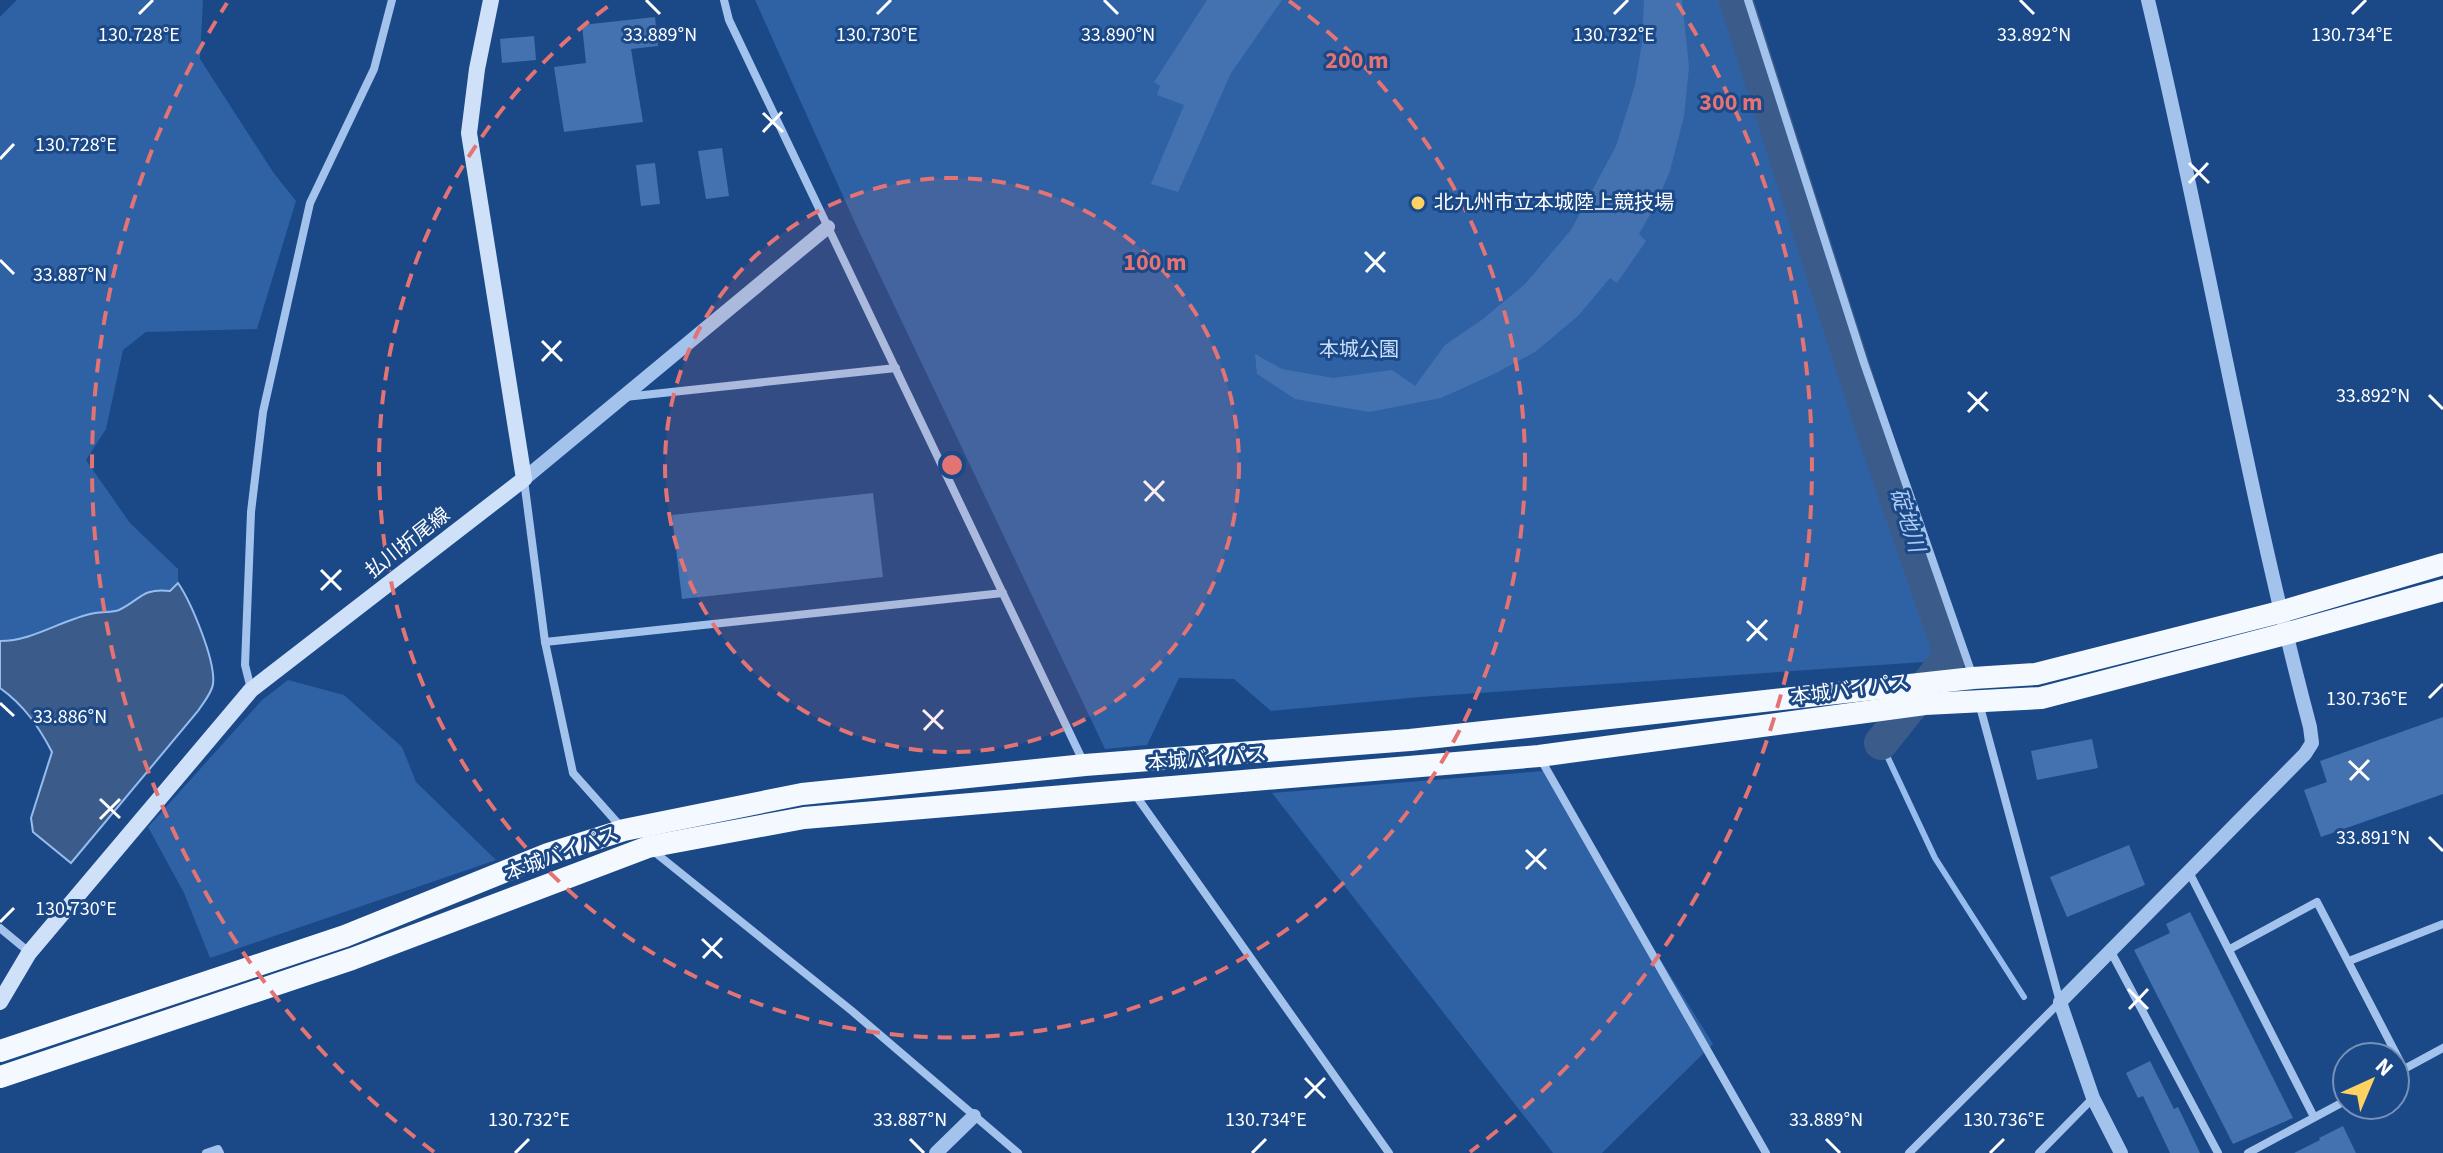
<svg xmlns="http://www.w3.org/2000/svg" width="2443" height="1153" font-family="'Source Sans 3','Noto Sans JP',sans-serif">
  <rect width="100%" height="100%" fill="#1b4887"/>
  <g fill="#2e62a5">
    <path d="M 17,0 L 203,0 L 200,59 L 273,172 L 296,201 L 257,329 L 146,332 L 123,350 L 106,429 L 86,460 L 130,523 L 178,569 L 178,583 L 170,591 C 141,588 142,599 119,610 C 112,613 103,611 95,613 C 62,619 34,641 0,641 L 0,17 Z"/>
    <path d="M 755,0 L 1733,0 L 1943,648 L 1938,661 L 1420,697 L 1271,711 L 1234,679 L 1179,678 L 1147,745 L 1105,749 L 856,225 Z"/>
    <path d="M 288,680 L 344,695 L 402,747 L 416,782 L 496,860 L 210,958 L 184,893 L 148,827 L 262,700 Z"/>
    <path d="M 1543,771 L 1713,1044 L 1602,1153 L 1553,1153 L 1272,793 Z"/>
  </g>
  <path fill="#3b5c8a" stroke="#96bdee" stroke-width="2" d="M 178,583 C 191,602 216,661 213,684 C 212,693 203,703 198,711 L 71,863 L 33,832 L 31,818 L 52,752 C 39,727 24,705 0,688 L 0,641 C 34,641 62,619 95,613 C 103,611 112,613 119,610 C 142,599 141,588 170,591 Z"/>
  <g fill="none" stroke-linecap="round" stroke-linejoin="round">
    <path stroke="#96bdee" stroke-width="6" d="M 1881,743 L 1935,858 L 2024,997"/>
    <path stroke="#3b5c8a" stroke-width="34" d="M 1736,0 L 1875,436 L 1951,655 L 1881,743"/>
  </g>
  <g fill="#4472b0">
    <path d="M 1207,0 L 1282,0 L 1231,73 L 1178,192 L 1151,184 L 1184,105 L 1157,95 L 1160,86 L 1154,82 Z"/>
    <path d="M 1644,0 L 1682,0 L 1689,67 L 1684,116 L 1670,171 L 1655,206 L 1639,234 L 1646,241 L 1617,283 L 1610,278 L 1578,316 L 1535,352 L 1492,375 L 1441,398 L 1369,412 L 1295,399 L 1257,374 L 1255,354 L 1282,369 L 1333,378 L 1392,370 L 1415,386 L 1445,345 L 1483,319 L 1525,284 L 1571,230 L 1616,146 L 1635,85 L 1642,43 Z"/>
    <path d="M 655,17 L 658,46 L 631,49 L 643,122 L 564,132 L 554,67 L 586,63 L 582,25 Z"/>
    <path d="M 534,36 L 536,60 L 502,63 L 500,39 Z"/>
    <path d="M 722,148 L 729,196 L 706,199 L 698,151 Z"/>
    <path d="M 655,163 L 660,204 L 641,206 L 636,165 Z"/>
    <path d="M 873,493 L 883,577 L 682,599 L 672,515 Z"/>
    <path d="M 2443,717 L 2443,794 L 2321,837 L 2304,790 L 2327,782 L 2320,761 Z"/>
    <path d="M 2092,739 L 2098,768 L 2037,780 L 2031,751 Z"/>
    <path d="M 2129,845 L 2145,885 L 2067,917 L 2050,877 Z"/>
    <path d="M 2190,912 L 2293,1118 L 2233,1144 L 2134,950 L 2170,933 L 2166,924 Z"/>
    <path d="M 2150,1061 L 2174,1109 L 2178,1107 L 2200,1153 L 2170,1153 L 2143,1096 L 2138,1098 L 2126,1073 Z"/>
    <path d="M 2343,1126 L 2356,1153 L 2294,1153 L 2320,1140 L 2319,1138 Z"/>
  </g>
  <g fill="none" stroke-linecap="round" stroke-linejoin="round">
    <g stroke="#a3c3ec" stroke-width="8">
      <path d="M 724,0 L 729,20 L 1083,761"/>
      <path d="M 1748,0 L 1864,363 L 1972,674"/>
      <path d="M 625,397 L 896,368"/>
      <path d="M 524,480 L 545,642 L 573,773 L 622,828"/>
      <path d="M 545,642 L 1003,593"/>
      <path d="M 251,689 L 245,665 L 251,512 L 263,412 L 310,203 L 374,69 L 392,0"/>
      <path d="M 1540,758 L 1766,1153"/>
      <path d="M 1134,793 L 1389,1153"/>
      <path d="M 652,850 L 852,1011 L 1018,1153"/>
      <path d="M 2189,872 L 2314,1117"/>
      <path d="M 0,928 L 29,952"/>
      <path d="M 2230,949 L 2317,902 L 2404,1069"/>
      <path d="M 2110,950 L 2218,1153"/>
      <path d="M 2349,961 L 2443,924"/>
      <path d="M 2395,1074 L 2443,1048"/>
      <path d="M 206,1153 L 218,1149 L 220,1153"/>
      <path d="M 1909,1153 L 2060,1002 L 1979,703"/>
      <path d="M 2039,1153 L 2093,1098"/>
      <path d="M 2248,1153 L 2347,1100"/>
    </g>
    <g stroke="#a3c3ec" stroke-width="14">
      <path d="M 524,479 L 828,227"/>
      <path d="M 936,1153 L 974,1116"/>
      <path d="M 2121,1153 L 2093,1098 L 2060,1002 L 2305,754 L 2312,743 L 2310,727 C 2246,487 2206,242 2148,0"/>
    </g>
    <path stroke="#cfe1f9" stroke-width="16" d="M 0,1002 L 29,953 L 251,690 L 524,479 L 469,133 L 477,69 L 491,0"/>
    <g stroke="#f4f8ff" stroke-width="22">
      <path d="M 0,1051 L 345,936 L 548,854 L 624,830 L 802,794 L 1085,765 L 1410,740 L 1973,678 L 2036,674 L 2280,612 L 2443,564"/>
      <path d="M 0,1077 L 352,959 L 648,847 L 804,818 L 1539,756 L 1925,704 L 2041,698 L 2285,634 L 2443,590"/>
    </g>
  </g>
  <path fill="none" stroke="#fff" stroke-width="3" d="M 646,0 L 660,14M 1104,0 L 1118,14M 2020,0 L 2034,14M 139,14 L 153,0M 877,14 L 891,0M 1614,14 L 1628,0M 2352,14 L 2366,0M 763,113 L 783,132M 763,132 L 782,112M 0,159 L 14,144M 2189,163 L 2209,183M 2189,183 L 2208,163M 1365,252 L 1385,272M 0,260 L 14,274M 1366,272 L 1385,252M 542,341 L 562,361M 542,361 L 561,341M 1968,392 L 1988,411M 2429,395 L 2443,409M 1968,412 L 1987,392M 1144,481 L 1164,501M 1145,501 L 1164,481M 321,570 L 341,590M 321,590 L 341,570M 1747,621 L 1767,640M 1747,641 L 1767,620M 2429,698 L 2443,684M 0,703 L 14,716M 923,710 L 943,729M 924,730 L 943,710M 2349,761 L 2369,780M 2350,780 L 2369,760M 100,799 L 120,818M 100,819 L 120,799M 2429,837 L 2443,851M 1526,850 L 1546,869M 1526,869 L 1546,849M 0,922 L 14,908M 702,939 L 722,958M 703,958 L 722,938M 2128,989 L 2148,1009M 2129,1009 L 2148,989M 1305,1078 L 1325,1098M 1305,1098 L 1325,1078M 910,1139 L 924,1153M 1826,1139 L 1840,1153M 515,1153 L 529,1139M 1252,1153 L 1266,1139M 1990,1153 L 2004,1139"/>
  <circle cx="952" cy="465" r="287" fill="#e47373" fill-opacity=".12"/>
  <g fill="none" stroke="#e47373" stroke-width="4" stroke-dasharray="14 10">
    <circle cx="952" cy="465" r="287"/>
    <path d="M1289 1A573 573 0 1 1 615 1"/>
    <path d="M434 1152A860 860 0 0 1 227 3M1677 3A860 860 0 0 1 1470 1152"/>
  </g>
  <circle fill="#fdd260" stroke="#1b4887" stroke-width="3" cx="1418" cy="203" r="8"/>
  <g text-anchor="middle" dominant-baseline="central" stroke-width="6" stroke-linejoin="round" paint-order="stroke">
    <g font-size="20" fill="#fff" stroke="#1b4887" text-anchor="start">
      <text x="1434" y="203">北九州市立本城陸上競技場</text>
    </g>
    <g font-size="20" fill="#c8ddf9" stroke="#1b4887">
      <text x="1359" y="350">本城公園</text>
    </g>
    <g font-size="20" fill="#fff" stroke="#1b4887">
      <text transform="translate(408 543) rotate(-38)">払川折尾線</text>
      <text transform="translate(1850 690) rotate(-8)">本城バイパス</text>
      <text transform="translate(1207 759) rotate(-5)">本城バイパス</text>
      <text transform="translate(562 854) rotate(-21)">本城バイパス</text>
    </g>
    <g font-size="22" font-style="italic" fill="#afcdf3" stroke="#1b4887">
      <text transform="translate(1907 520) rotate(72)">碇地川</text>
    </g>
  </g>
  <g font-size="20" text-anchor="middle" fill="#fff" stroke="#1b4887" stroke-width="6" stroke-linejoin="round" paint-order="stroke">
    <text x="660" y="41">33.889°N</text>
    <text x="1118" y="41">33.890°N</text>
    <text x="2034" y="41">33.892°N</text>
    <text x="139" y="41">130.728°E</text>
    <text x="877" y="41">130.730°E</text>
    <text x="1614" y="41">130.732°E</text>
    <text x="2352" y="41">130.734°E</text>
    <text x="76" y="151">130.728°E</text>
    <text x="70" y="281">33.887°N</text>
    <text x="2373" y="402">33.892°N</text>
    <text x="2367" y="705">130.736°E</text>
    <text x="70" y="723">33.886°N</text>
    <text x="2373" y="844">33.891°N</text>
    <text x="76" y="915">130.730°E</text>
    <text x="529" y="1126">130.732°E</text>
    <text x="1266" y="1126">130.734°E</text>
    <text x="2004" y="1126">130.736°E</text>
    <text x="910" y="1126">33.887°N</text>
    <text x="1826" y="1126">33.889°N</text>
  </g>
  <circle cx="952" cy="465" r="12" fill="#e47373" stroke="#1b4887" stroke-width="4"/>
  <g font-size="24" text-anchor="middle" font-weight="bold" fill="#e47373" stroke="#1b4887" stroke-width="6" stroke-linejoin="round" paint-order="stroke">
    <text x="1357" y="68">200 m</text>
    <text x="1731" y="110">300 m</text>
    <text x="1155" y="270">100 m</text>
  </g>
  <g transform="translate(2371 1081) rotate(44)"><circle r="38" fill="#1b4887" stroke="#7691b7" stroke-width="2"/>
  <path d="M0-6L14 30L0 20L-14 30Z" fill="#fdd260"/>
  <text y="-12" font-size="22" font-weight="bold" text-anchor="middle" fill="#ffffff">N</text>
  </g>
</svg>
